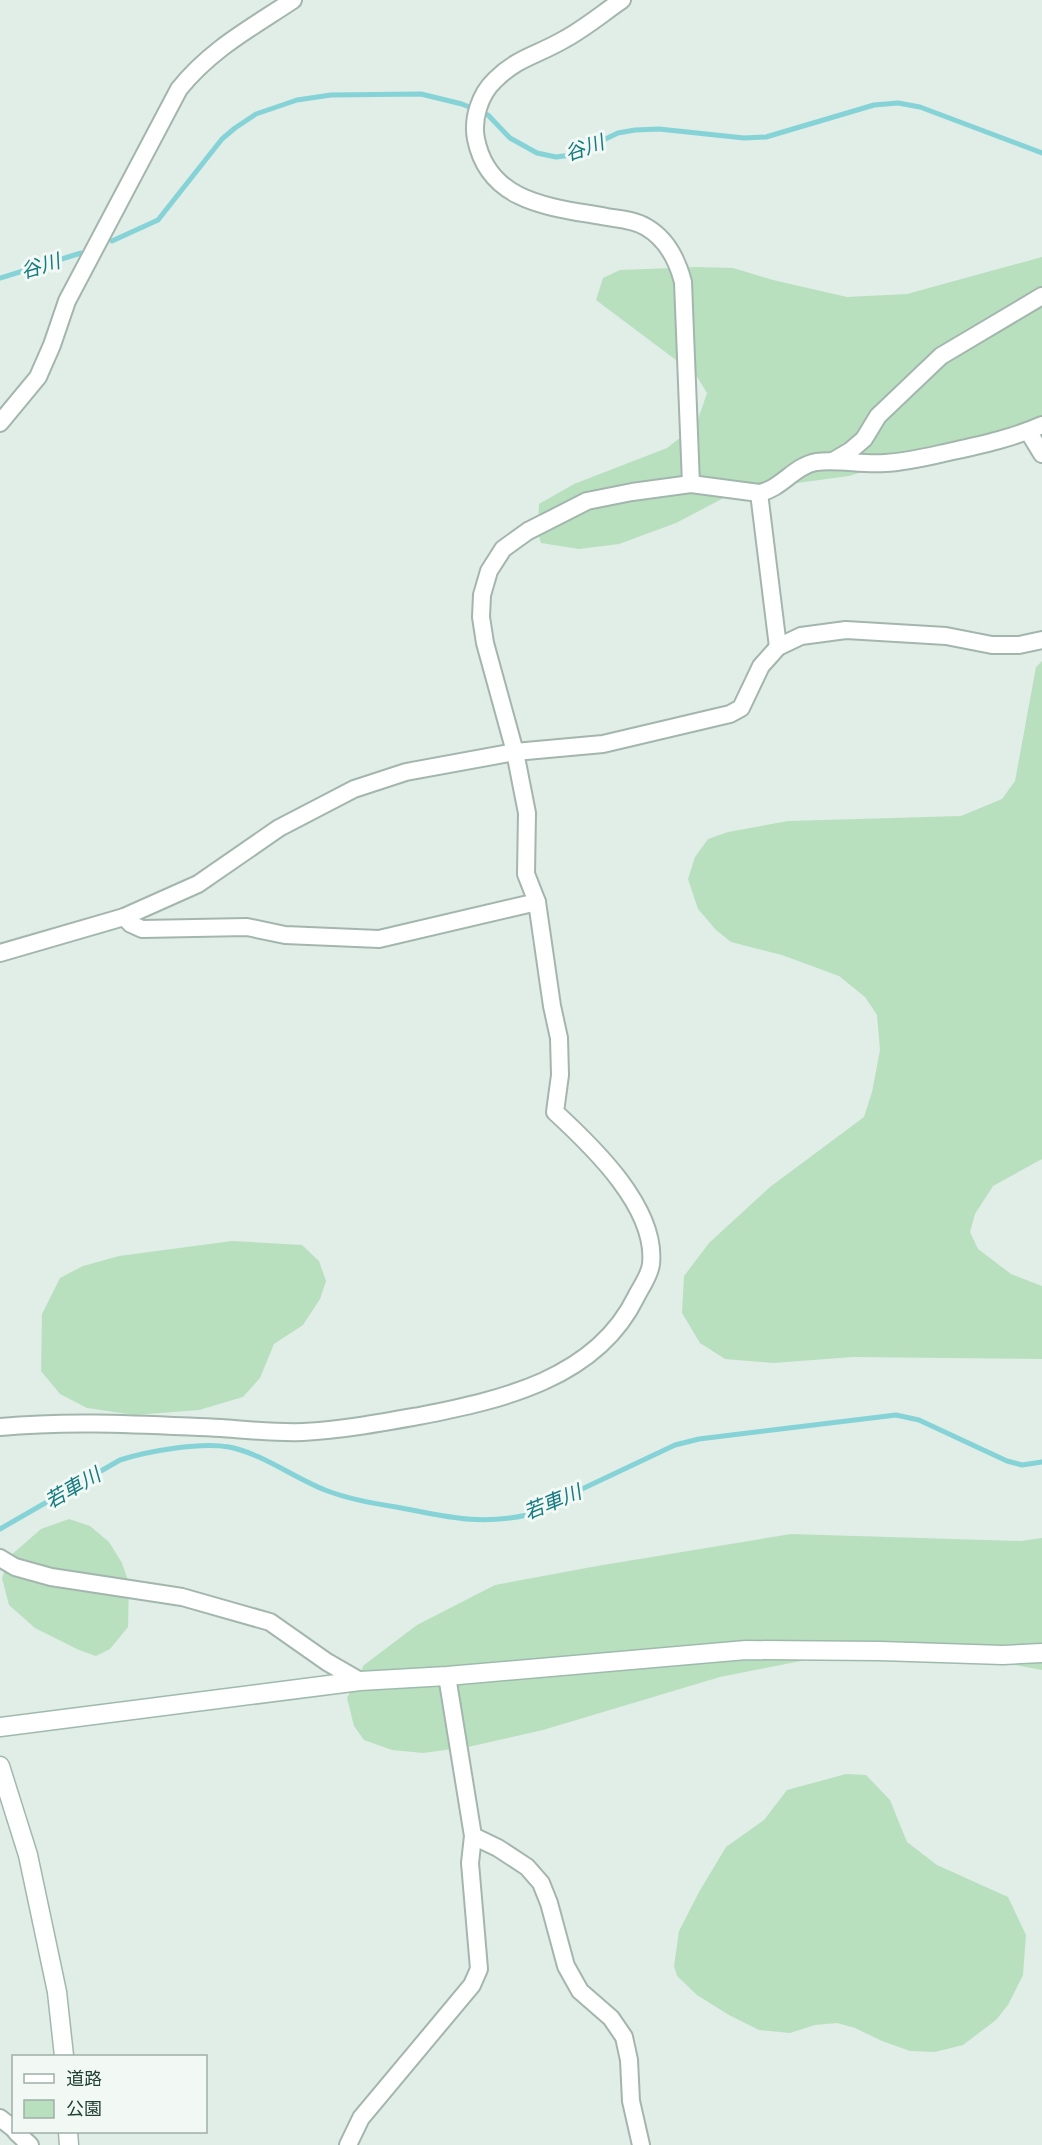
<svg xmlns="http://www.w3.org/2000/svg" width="1042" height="2145" font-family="'Exo 2','Noto Sans JP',sans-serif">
  <rect width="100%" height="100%" fill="#e1ede7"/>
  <g fill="#b8e0bf">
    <path d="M 1042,257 L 1042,418 L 849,476 L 737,491 L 676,523 L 619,544 L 579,549 L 541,543 L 538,533 L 539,504 L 574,484 L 667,448 L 696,425 L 707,393 L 696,375 L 596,300 L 603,278 L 620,270 L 696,267 L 733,268 L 773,280 L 847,297 L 907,294 Z"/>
    <path d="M 1042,661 L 1042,1159 L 993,1186 L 975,1214 L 970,1232 L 978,1249 L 1011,1274 L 1042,1286 L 1042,1359 L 853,1357 L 773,1363 L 725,1359 L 700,1343 L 682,1313 L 684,1276 L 709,1243 L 770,1187 L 864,1117 L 872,1092 L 880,1050 L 877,1015 L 865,997 L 839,976 L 782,955 L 731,942 L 716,930 L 698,909 L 688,879 L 695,857 L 708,839 L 728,832 L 788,821 L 961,816 L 1002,799 L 1015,781 L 1036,667 Z"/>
    <path d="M 232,1241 L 302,1245 L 319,1261 L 326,1281 L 320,1299 L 303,1325 L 274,1344 L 260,1378 L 243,1397 L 199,1410 L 135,1415 L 87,1408 L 60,1394 L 41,1371 L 42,1314 L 60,1278 L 83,1266 L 119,1256 Z"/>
    <path d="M 69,1519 L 90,1526 L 109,1542 L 122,1563 L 129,1583 L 128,1627 L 110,1649 L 96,1656 L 79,1650 L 35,1628 L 9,1605 L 2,1578 L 9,1557 L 41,1529 Z"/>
    <path d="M 791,1534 L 1021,1541 L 1042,1538 L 1042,1670 L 982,1659 L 826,1656 L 720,1677 L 543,1730 L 468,1747 L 423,1753 L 392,1750 L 364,1740 L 354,1726 L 347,1698 L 364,1665 L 417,1625 L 495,1585 L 597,1566 Z"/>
    <path d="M 846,1774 L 866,1775 L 890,1800 L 907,1842 L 937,1865 L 1008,1897 L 1026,1935 L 1023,1975 L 1008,2005 L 996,2020 L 963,2045 L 935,2052 L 910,2051 L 882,2041 L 855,2028 L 837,2023 L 815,2025 L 790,2033 L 759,2030 L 729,2015 L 697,1995 L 677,1976 L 674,1966 L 679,1931 L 699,1892 L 726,1847 L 764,1820 L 787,1790 Z"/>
  </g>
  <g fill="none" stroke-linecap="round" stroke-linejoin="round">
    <g stroke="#85d3d7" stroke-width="5">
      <path d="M 112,241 L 158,220 L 222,139 L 235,128 L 256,114 L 297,100 L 331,95 L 421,94 L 462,104 L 488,115 L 510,138 L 537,153 L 556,157 L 572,155 L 618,133 L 635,130 L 659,129 L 744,138 L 766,137 L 874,105 L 898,103 L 920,107 L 1042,153"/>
      <path d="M 0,278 L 81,253"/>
      <path d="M 0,1529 L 120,1460 C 148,1451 200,1442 229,1447 C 261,1453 294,1478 325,1490 C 348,1499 372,1503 396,1507 C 445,1516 477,1526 527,1515 L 675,1445 L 699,1439 L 896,1415 L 919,1420 L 1007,1461 L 1022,1465 L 1042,1462"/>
    </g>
    <defs>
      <g id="street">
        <path d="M 622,0 C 603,13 585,28 565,39 C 538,55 518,57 495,80 C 480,94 472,119 476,139 C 489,204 552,207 607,217 C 619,219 635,220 646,227 C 667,239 677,259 683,282 L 691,484"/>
        <path d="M 0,423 L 38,377 L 52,345 L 67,301 L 179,89 C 211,49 251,28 293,0"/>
        <path d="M 1028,431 L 1042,454"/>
        <path d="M 833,461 L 850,451 L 864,439 L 878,416 L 941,356 L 1042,296"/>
        <path d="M 759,493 L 778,647"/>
        <path d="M 124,917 L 131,924 L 142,929 L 247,927 L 285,935 L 379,939 L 537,902"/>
        <path d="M 0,953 L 124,917 L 198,884 L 279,828 L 354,789 L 406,772 L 515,752 L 603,744 L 730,714 L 741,708 L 761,666 L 778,647 L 801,636 L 846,630 L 946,636 L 992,645 L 1019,645 L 1042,640"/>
        <path d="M 0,1427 C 74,1420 147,1425 221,1428 C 248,1430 276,1433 303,1432 C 342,1430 380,1423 419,1416 C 501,1400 596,1379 636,1297 C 641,1287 650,1275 651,1264 C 657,1208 593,1147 555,1112 L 560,1075 L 559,1038 L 552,1006 L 537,902 L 526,874 L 527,813 L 515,752 L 485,643 L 481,617 L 482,595 L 489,571 L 503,549 L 528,531 L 587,501 L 632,492 L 691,484 L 759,493 C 781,489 794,466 816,462 C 839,459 862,465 885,463 C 908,462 930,456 953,451 C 985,444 1012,438 1042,425"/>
        <path d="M 0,1558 L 15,1567 L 51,1577 L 182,1597 L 270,1622 L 327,1662 L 360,1681"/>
        <path d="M 473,1836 L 498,1848 L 527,1867 L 541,1883 L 549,1903 L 566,1966 L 580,1991 L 611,2018 L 624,2037 L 629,2060 L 631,2101 L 641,2145"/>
        <path d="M 0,2118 L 14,2129"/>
        <path d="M 16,2132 L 30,2145"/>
        <path d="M 348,2145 L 361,2118 L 472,1985 L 479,1969 L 470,1863 L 473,1836 L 447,1676"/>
      </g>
      <g id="secondary">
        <path d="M 0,1727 L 360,1681 L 447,1676 L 746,1650 L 880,1651 L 1003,1655 L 1042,1653"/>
        <path d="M 0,1766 L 28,1855 L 57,1992 L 64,2056"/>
        <path d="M 68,2132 L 69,2145"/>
      </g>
    </defs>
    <use href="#street" stroke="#a3b6ae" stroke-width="20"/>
    <use href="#secondary" stroke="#9fbaad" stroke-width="21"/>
    <use href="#street" stroke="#fff" stroke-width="16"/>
    <use href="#secondary" stroke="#fff" stroke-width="18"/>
  </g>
  <g text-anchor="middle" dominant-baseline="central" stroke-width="6" stroke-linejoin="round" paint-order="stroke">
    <g font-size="20" font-style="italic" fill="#157a81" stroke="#f2f9f5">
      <text transform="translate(584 147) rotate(-19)">谷川</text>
      <text transform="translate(40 265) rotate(-17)">谷川</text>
      <text transform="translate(72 1487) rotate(-30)">若車川</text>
      <text transform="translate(552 1501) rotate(-22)">若車川</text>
    </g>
  </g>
  <rect x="12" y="2055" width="195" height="78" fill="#f2f9f5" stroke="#9eafa8" stroke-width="1.5"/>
  <rect x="24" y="2074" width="30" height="9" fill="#ffffff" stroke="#9eafa8" stroke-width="1.5"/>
  <text x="66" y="2085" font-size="18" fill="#204034">道路</text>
  <rect x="24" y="2100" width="30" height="18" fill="#b8e0bf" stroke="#9eafa8" stroke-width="1.5"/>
  <text x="66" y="2115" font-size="18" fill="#204034">公園</text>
</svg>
